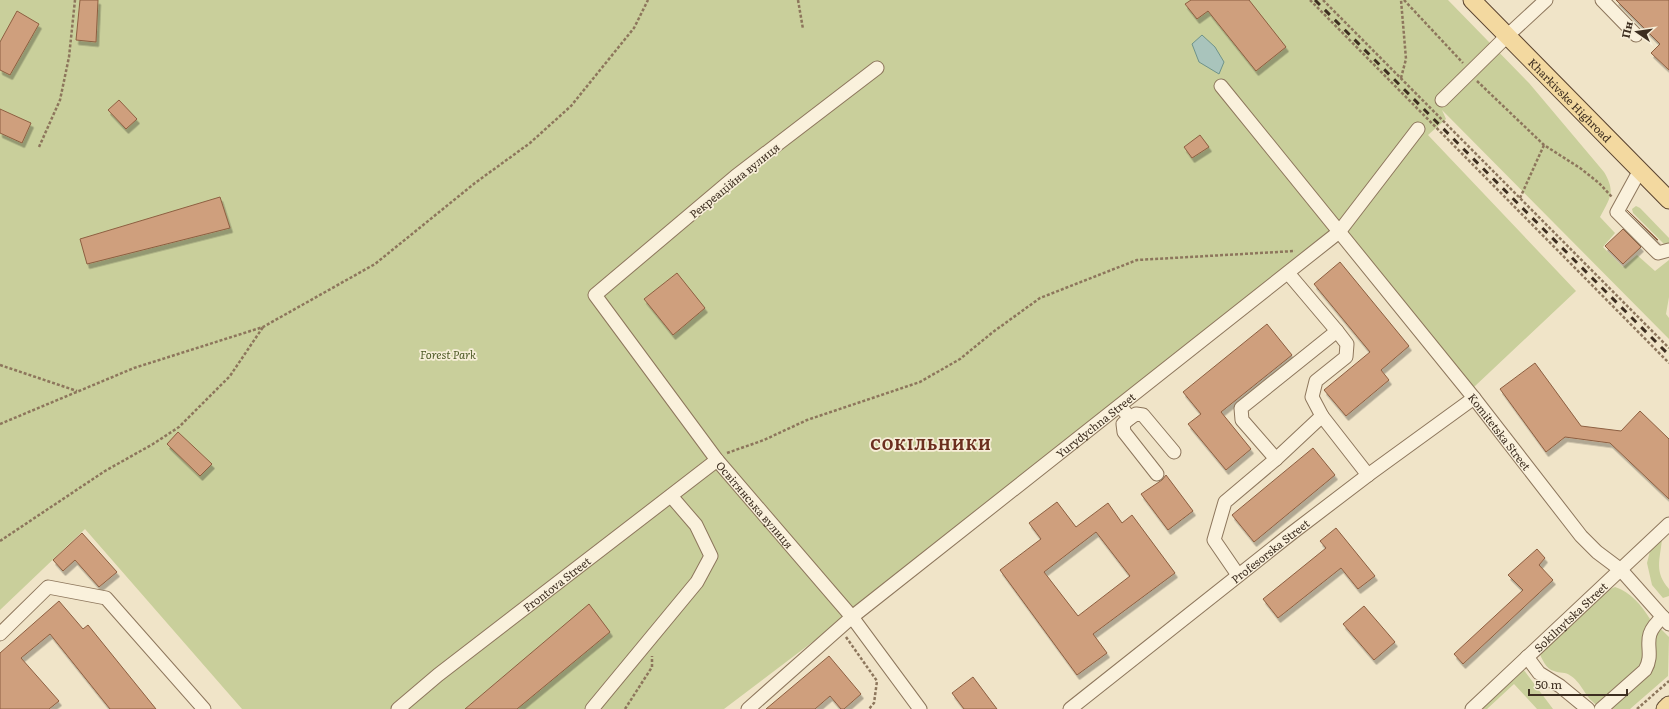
<svg xmlns="http://www.w3.org/2000/svg" width="1669" height="709" font-family="Literata,serif">
  <defs>
    <filter id="shadow"><feDropShadow dx="2.5" dy="4.5" stdDeviation="0" flood-color="#0004"/></filter>
  </defs>
  <rect width="100%" height="100%" fill="#f0e4c8"/>
  <g fill="#c9cf9b">
    <path d="M 0,0 L 1448,0 L 1529,83 L 1604,172 C 1616,192 1610,198 1600,217 L 1615,233 L 1603,247 L 1623,267 L 1637,255 L 1655,271 L 1669,260 L 1669,297 L 1666,314 L 1669,318 L 1669,339 L 1442,110 L 1446,119 L 1428,135 L 1576,291 L 1474,387 L 1339,232 L 827,631 L 724,709 L 242,709 L 85,529 L 0,610 Z"/>
    <path d="M 1636,206 L 1640,208 L 1669,238 L 1669,245 L 1666,246 L 1633,213 L 1632,209 Z"/>
    <path d="M 1662,539 C 1660,560 1654,572 1669,589 L 1669,596 L 1663,598 L 1652,585 L 1647,563 L 1651,547 Z"/>
    <path d="M 1615,587 C 1631,592 1641,605 1650,619 L 1643,633 L 1643,667 L 1600,707 C 1585,699 1583,684 1571,676 C 1565,671 1560,674 1554,671 C 1546,669 1542,659 1539,652 L 1597,595 Z"/>
    <path d="M 1660,628 L 1669,637 L 1668,676 L 1630,709 L 1610,709 L 1651,670 L 1652,642 Z"/>
    <path d="M 1523,669 L 1553,709 L 1537,709 L 1514,684 L 1487,709 L 1475,709 Z"/>
  </g>
  <path fill="#a9c4bc" stroke="#6f938a" d="M 1202,35 L 1215,47 L 1224,62 L 1219,74 L 1199,62 L 1192,44 Z"/>
  <g fill="#cf9f7d" stroke="#8d5f41" fill-rule="evenodd" filter="url(#shadow)">
    <path d="M 80,0 L 98,0 L 96,42 L 76,40 Z"/>
    <path d="M 1191,0 L 1249,0 L 1286,47 L 1256,71 L 1208,11 L 1197,19 L 1185,4 Z"/>
    <path d="M 1616,0 L 1669,0 L 1669,70 L 1651,53 L 1660,44 Z"/>
    <path d="M 17,11 L 39,24 L 10,75 L 0,70 L 0,42 Z"/>
    <path d="M 119,100 L 137,119 L 126,129 L 108,110 Z"/>
    <path d="M 0,109 L 31,123 L 22,143 L 0,133 Z"/>
    <path d="M 1200,135 L 1209,147 L 1192,158 L 1184,147 Z"/>
    <path d="M 220,197 L 230,228 L 87,264 L 80,239 Z"/>
    <path d="M 1627,210 L 1658,240 L 1657,240 Z"/>
    <path d="M 1623,229 L 1641,247 L 1623,264 L 1605,246 Z"/>
    <path d="M 1340,262 L 1409,346 L 1381,370 L 1389,380 L 1346,416 L 1324,390 L 1370,352 L 1314,284 Z"/>
    <path d="M 677,273 L 705,308 L 673,335 L 644,299 Z"/>
    <path d="M 1267,324 L 1292,355 L 1221,412 L 1251,449 L 1226,470 L 1188,424 L 1201,414 L 1183,392 Z"/>
    <path d="M 1535,363 L 1581,426 L 1621,431 L 1640,411 L 1669,439 L 1669,499 L 1610,443 L 1565,437 L 1546,452 L 1500,389 Z"/>
    <path d="M 178,432 L 212,464 L 200,476 L 167,444 Z"/>
    <path d="M 1313,448 L 1335,475 L 1254,542 L 1232,515 Z"/>
    <path d="M 1166,475 L 1193,511 L 1168,530 L 1141,494 L 1162,480 Z"/>
    <path d="M 1057,502 L 1076,527 L 1108,503 L 1122,523 L 1132,515 L 1175,573 L 1093,634 L 1107,653 L 1077,675 L 1000,570 L 1041,539 L 1029,523 ZM 1096,532 L 1130,576 L 1078,616 L 1044,572 Z"/>
    <path d="M 1336,528 L 1375,576 L 1358,589 L 1341,568 L 1278,618 L 1263,599 L 1326,548 L 1320,541 Z"/>
    <path d="M 82,533 L 117,572 L 99,587 L 75,560 L 63,571 L 53,560 Z"/>
    <path d="M 1537,549 L 1545,558 L 1539,565 L 1553,580 L 1463,664 L 1454,654 L 1523,590 L 1508,575 Z"/>
    <path d="M 59,601 L 83,629 L 88,625 L 156,709 L 110,709 L 50,634 L 21,658 L 59,701 L 49,709 L 0,709 L 0,653 Z"/>
    <path d="M 589,604 L 610,632 L 517,709 L 465,709 Z"/>
    <path d="M 1364,606 L 1395,642 L 1374,660 L 1343,624 Z"/>
    <path d="M 829,656 L 861,694 L 844,709 L 841,709 L 830,696 L 815,709 L 766,709 Z"/>
    <path d="M 973,677 L 997,709 L 964,709 L 952,693 Z"/>
  </g>
  <g fill="none" stroke-linecap="round" stroke-linejoin="round">
    <defs>
      <g id="minor">
        <path d="M 1602,0 L 1636,35"/>
        <path id="s1" d="M 877,68 L 736,176 L 595,295 L 717,460 L 852,617 L 920,709"/>
        <path id="s2" d="M 1221,86 L 1474,398 L 1581,536 L 1597,552 L 1621,570 L 1669,624"/>
        <path d="M 1442,100 L 1507,36 L 1546,0"/>
        <path d="M 1640,170 L 1617,212 L 1658,253 L 1669,250"/>
        <path d="M 1288,273 L 1337,331"/>
        <path d="M 1120,406 L 1130,418 L 1123,424 L 1124,432 L 1157,474"/>
        <path d="M 1130,418 L 1136,414 L 1143,415 L 1174,452"/>
        <path d="M 1276,459 L 1242,420 L 1241,408 L 1337,331 L 1347,344 L 1346,357 L 1316,381 L 1312,397 L 1322,416"/>
        <path d="M 1238,575 L 1214,540 L 1225,502 L 1276,459 L 1322,416 L 1368,475"/>
        <path d="M 0,634 L 48,587 L 106,598 L 204,709"/>
        <path d="M 1527,657 L 1539,673 L 1560,686 L 1588,709"/>
        <path id="s3" d="M 398,709 L 438,675 L 717,460"/>
        <path d="M 592,709 L 697,582 L 711,556 L 696,525 L 671,496"/>
        <path id="s4" d="M 748,709 L 852,617 L 1339,232 L 1418,129"/>
        <path id="s5" d="M 1070,709 L 1292,533 L 1368,475 L 1474,398"/>
        <path id="s6" d="M 1472,709 L 1669,524"/>
        <path d="M 1601,709 L 1645,670 C 1657,649 1637,639 1663,617"/>
      </g>
      <g id="major">
        <path id="s7" d="M 1472,0 L 1669,200"/>
        <path d="M 1665,709 L 1669,705"/>
      </g>
    </defs>
    <use href="#minor" stroke="#8d765c" stroke-width="15"/>
    <use href="#major" stroke="#5b4430" stroke-width="19"/>
    <g stroke="#8d765c" stroke-width="2.5" stroke-dasharray="3 2" stroke-linecap="butt">
      <path d="M 798,0 L 803,29"/>
      <path d="M 1310,0 L 1669,363"/>
      <path d="M 1323,0 L 1669,348"/>
      <path d="M 1404,0 L 1463,63"/>
      <path d="M 1401,78 L 1406,59 L 1401,0"/>
      <path d="M 1477,81 L 1544,145 L 1580,168 L 1599,183 L 1612,197"/>
      <path d="M 39,147 L 60,100 L 69,57 L 75,0"/>
      <path d="M 1520,198 L 1544,145"/>
      <path d="M 0,365 L 77,391"/>
      <path d="M 0,424 L 134,368 L 263,327 L 375,264 L 475,183 L 530,143 L 571,106 L 634,28 L 648,0"/>
      <path d="M 727,453 L 764,440 L 807,420 L 920,382 L 960,359 L 993,332 L 1040,298 L 1137,260 L 1295,251"/>
      <path d="M 0,541 L 105,471 L 153,444 L 179,427 L 230,376 L 263,327"/>
      <path d="M 846,637 L 877,681 L 874,703 L 869,709"/>
      <path d="M 625,709 L 652,667 L 652,656"/>
      <path d="M 1637,709 L 1669,681"/>
    </g>
    <use href="#minor" stroke="#faf1dc" stroke-width="13"/>
    <use href="#major" stroke="#f3d9a0" stroke-width="17"/>
    <path stroke="#3d2e20" stroke-width="3" stroke-dasharray="7 7" stroke-linecap="butt" d="M 1315,0 L 1669,355"/>
  </g>
  <g text-anchor="middle" dominant-baseline="central" stroke-width="3.5" stroke-linejoin="round" paint-order="stroke">
    <g font-size="11" fill="#3d2e20" stroke="#f7eed8">
      <text stroke="none"><textPath href="#s7" startOffset="140">Kharkivske Highroad</textPath></text>
      <text transform="translate(734 180) rotate(-39)">Рекреаційна вулиця</text>
      <text stroke="none"><textPath href="#s4" startOffset="449">Yurydychna Street</textPath></text>
      <text stroke="none"><textPath href="#s2" startOffset="444">Komitetska Street</textPath></text>
      <text stroke="none"><textPath href="#s1" startOffset="626">Освітянська вулиця</textPath></text>
      <text stroke="none"><textPath href="#s5" startOffset="255">Profesorska Street</textPath></text>
      <text stroke="none"><textPath href="#s3" startOffset="202">Frontova Street</textPath></text>
      <text stroke="none"><textPath href="#s6" startOffset="135">Sokilnytska Street</textPath></text>
    </g>
    <g font-size="11" font-style="italic" fill="#4d5a26" stroke="#f7eed8">
      <text x="448" y="354">Forest Park</text>
    </g>
    <g font-size="15" font-weight="bold" letter-spacing="1" fill="#6b2e1e" stroke="#f7eed8">
      <text x="931" y="443">СОКІЛЬНИКИ</text>
    </g>
  </g>
  <g transform="translate(1637 32) rotate(283)" stroke="#f7eed8" stroke-width="3" paint-order="stroke">
  <path d="M0-3L7 15L0 10L-7 15Z" fill="#3d2e20"/>
  <text y="-6" font-size="11" font-weight="bold" text-anchor="middle" fill="#3d2e20">Пн</text>
  </g>
  <path d="M1529 689v6h98v-6" fill="none" stroke="#3d2e20" stroke-width="2"/>
  <text x="1535" y="689" font-size="12" fill="#3d2e20" stroke="#f7eed8" stroke-width="3" paint-order="stroke">50 m</text>
</svg>
